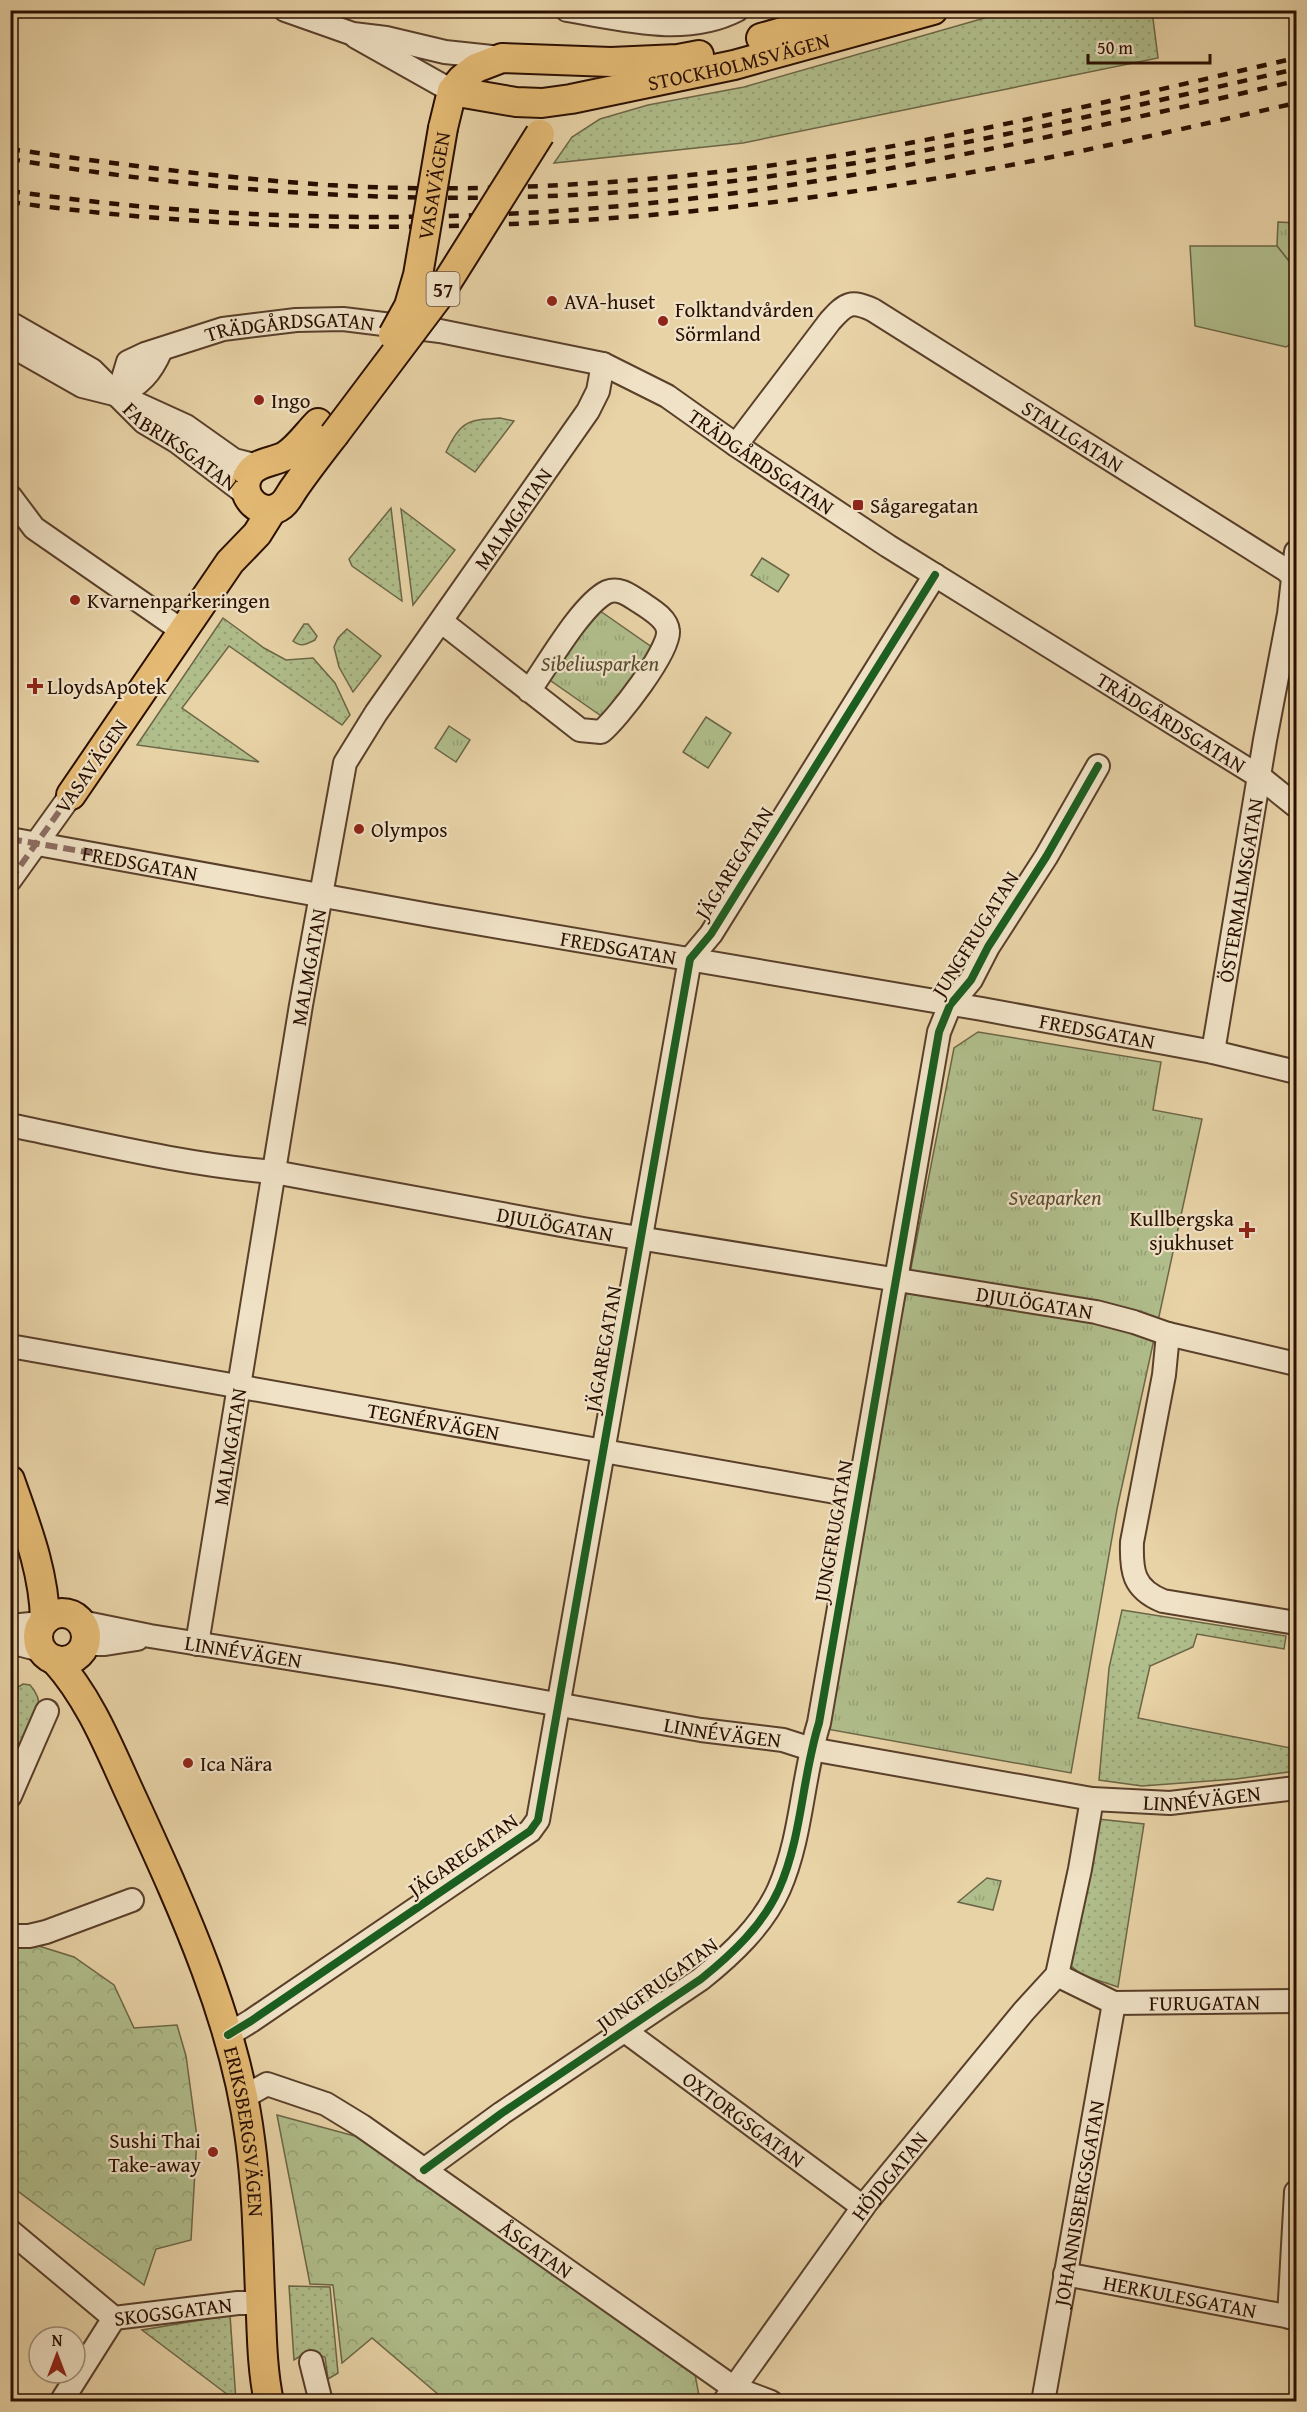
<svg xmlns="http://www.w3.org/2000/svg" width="1307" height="2412" font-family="'Gentium Book Plus',serif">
  <defs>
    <pattern id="grass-dots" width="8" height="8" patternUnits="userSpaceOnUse" patternTransform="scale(1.5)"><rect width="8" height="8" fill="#b0be8c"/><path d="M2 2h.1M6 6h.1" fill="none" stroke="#97a277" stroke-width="1.8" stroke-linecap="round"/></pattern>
    <pattern id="forest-crowns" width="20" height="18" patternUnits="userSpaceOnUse" patternTransform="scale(1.5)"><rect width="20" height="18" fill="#b0be8c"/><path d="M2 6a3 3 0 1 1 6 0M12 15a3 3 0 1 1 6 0" fill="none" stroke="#97a277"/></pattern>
    <pattern id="park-tufts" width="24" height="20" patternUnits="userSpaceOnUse" patternTransform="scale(1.5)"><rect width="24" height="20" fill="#b0be8c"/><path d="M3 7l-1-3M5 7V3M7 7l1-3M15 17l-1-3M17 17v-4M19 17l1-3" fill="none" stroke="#97a277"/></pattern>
  </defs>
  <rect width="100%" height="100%" fill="#e8d3a7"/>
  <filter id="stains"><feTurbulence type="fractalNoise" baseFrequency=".00333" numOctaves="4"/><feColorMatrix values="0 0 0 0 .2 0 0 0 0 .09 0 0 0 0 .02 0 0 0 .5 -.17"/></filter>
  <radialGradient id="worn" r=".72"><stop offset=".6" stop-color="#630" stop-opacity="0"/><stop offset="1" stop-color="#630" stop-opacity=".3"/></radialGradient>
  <g fill="url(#grass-dots)" stroke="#6c6646" stroke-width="1.5">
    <path d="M 1009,11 L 1152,11 L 1158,58 L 743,143 L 554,163 L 572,137 L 600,119 L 648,105 L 744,87 Z"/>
    <path d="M 500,418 L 514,421 L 475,472 L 446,452 C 461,421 467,420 500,418 Z"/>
    <path d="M 391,508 L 402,601 L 352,566 L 349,559 Z"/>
    <path d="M 401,509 L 455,550 L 413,605 Z"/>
    <path d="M 223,618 L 264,648 L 286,660 L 313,658 L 335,683 L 350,715 L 342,725 L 229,646 L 182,708 L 259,762 L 137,745 Z"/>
    <path d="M 304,624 L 308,624 L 317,636 L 315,640 C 306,644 302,648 293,641 Z"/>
    <path d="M 347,629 L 381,656 L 353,692 L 339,667 L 334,647 L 338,638 Z"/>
    <path d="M 1122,1610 L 1286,1636 L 1284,1649 L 1197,1634 L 1193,1647 L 1150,1666 L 1138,1718 L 1296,1749 L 1296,1771 L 1236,1779 L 1142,1786 L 1099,1780 L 1109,1668 Z"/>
    <path d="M 23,1684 L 30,1685 C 49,1705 33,1723 22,1743 L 14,1744 C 5,1728 15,1704 18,1687 Z"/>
    <path d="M 1098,1819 L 1144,1824 L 1118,1987 L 1082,1975 L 1070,1965 Z"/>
    <path d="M 289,2286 L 330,2287 L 338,2373 L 328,2379 L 325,2357 L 307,2352 L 294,2360 Z"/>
    <path d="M 230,2315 L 236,2401 L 142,2330 Z"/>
  </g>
  <g fill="url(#forest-crowns)" stroke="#6c6646" stroke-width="1.5">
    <path d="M 10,1937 L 74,1957 L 114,1985 L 134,2028 L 177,2025 L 186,2056 L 197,2137 L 191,2240 L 156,2249 L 144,2285 L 11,2186 Z"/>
    <path d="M 277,2115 L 362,2138 L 694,2369 L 700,2401 L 446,2401 L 372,2338 L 342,2363 L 333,2285 L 310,2284 Z"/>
  </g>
  <g fill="url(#park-tufts)" stroke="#6c6646" stroke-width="1.5">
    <path d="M 1278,222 L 1296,223 L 1296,270 L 1277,246 Z"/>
    <path d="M 762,558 L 789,575 L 778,592 L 751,575 Z"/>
    <path d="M 593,606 L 656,650 L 607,720 L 544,676 Z"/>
    <path d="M 706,717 L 731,733 L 708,768 L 683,752 Z"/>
    <path d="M 449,726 L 470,740 L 456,762 L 435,748 Z"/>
    <path d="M 978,1032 L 1161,1062 L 1153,1110 L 1202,1119 L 1117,1509 L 1071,1773 L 821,1728 L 954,1048 Z"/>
    <path d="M 987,1878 L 1001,1881 L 993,1910 L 958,1902 Z"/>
  </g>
  <path fill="#b0be8c" stroke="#6c6646" stroke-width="1.5" d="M 1190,246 L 1277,246 L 1296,270 L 1296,340 L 1286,347 L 1195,326 Z"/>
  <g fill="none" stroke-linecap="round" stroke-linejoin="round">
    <defs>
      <g id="minor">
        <path d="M 285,10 L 353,34 L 386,38 L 445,52 L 501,58"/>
        <path d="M 567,10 C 622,19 685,37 737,10"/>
        <path d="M 356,37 L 452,91"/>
        <path id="s1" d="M 10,323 L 92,370 L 144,422 L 176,441 L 246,494"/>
        <path d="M 10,345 L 82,386 L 118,395 L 186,426 L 234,460 L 258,466"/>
        <path id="s2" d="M 118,395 L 128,362 L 145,354 L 223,329 L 296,320 L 343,319 L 440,331 L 603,364 L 667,396 L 736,445 L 888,546 L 1260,777 L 1296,806"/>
        <path d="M 118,395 C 140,385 151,373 161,350"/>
        <path id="s3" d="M 736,445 L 830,321 C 846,303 851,300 873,310 L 1286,570 L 1296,579"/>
        <path d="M 10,496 L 34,528 L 184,632"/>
        <path d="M 442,622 L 580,730 L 601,732 C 617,719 670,651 668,631 C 667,618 650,609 640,602 C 630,596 620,587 607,592 C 581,605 547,666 529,691"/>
        <path id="s4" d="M 10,839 L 435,916 L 982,1009 L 1213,1052 L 1296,1072"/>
        <path d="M 10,880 L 71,795"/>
        <path id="s5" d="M 1213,1052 L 1265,740 L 1289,614 L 1296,552"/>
        <path id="s6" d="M 10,1125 C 97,1143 186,1165 274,1172 L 583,1229 L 1096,1312 L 1134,1322 L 1168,1334 L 1296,1364"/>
        <path d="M 1168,1334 L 1164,1375 L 1132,1542 C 1131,1571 1133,1589 1163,1601 L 1296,1623"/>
        <path id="s7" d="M 10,1346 L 858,1496"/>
        <path id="s8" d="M 81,1622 L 150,1636 L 393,1675 L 701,1730 L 783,1740 L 811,1749 L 1092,1799 L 1170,1803 L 1296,1788"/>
        <path d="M 10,1626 L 41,1623"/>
        <path d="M 10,1642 L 41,1650"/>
        <path d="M 84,1644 L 105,1644 L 137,1639"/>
        <path id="s9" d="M 197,1644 L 301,1005 L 345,763 L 376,713 L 588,411 L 598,391 L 603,364"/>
        <path d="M 10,1796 L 47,1711"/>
        <path d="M 10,1936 L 29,1936 L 46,1932 L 132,1900"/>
        <path id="s10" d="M 1057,1975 L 1114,2003 L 1296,2001"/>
        <path id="s11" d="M 625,2031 L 863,2207"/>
        <path d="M 228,2035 L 251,2021 L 530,1831 L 538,1820 L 690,959 L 711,934 L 935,575"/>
        <path id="s12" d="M 244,2097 L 267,2084 L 326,2104 L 362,2126 L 734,2388 L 771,2402"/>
        <path d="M 424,2170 L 502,2113 L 701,1979 C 732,1954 763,1925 779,1889 C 802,1837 802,1777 819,1723 L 939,1032 L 950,1005 L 971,980 L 988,947 L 1046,857 L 1098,766"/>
        <path id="s13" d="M 10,2231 L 114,2318 L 238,2303 L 260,2303"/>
        <path id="s14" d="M 1065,2274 L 1296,2318"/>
        <path d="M 1289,2317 L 1296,2192"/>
        <path d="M 311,2362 L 321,2402"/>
        <path d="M 61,2402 L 114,2318"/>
        <path id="s15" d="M 724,2402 L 866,2203 L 1024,2011 L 1057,1975 L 1080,1869 L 1092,1799"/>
        <path id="s16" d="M 1043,2402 L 1114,2003"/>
      </g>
      <g id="major">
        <path d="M 761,38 L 860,10"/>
        <path id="s17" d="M 452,91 L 516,102 L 542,103 L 571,99 L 734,65 L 933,10"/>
        <path d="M 443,128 L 452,91 L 462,79 L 476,68 L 502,58 L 611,62 L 678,59 L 699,55"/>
        <path d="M 318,423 C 308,433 297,449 285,456 C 274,462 256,462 249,474 C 236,495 262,521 282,505 C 287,501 289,496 293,490 C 306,471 320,453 334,435"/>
        <path d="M 71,795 L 230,562 L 257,534 L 272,510"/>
        <path d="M 10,1480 C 26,1526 44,1571 45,1620"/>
        <circle cx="62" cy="1637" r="24"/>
        <path id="s18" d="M 55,1660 C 92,1701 111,1753 134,1802 C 183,1909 235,2021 250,2139 C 258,2197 258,2257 261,2316 C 262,2344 263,2374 269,2402"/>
      </g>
    </defs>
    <use href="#minor" stroke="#593f2a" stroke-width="26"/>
    <use href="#major" stroke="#290e00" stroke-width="32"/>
    <use href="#minor" stroke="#f0e2c6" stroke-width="22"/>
    <use href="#major" stroke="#e4ba74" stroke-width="28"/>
    <g stroke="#290e00" stroke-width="4.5" stroke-dasharray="10 10" stroke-linecap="butt">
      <path d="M 10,149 C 116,164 222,178 328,185 C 459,193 596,186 726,171 C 919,149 1108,101 1296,58"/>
      <path d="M 10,159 C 232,196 457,209 681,187 C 889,166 1093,115 1296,69"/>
      <path d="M 10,191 C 268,228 534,225 791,185 C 961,159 1129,119 1296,81"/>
      <path d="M 10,202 C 353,249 703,226 1042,159 C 1127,142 1212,122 1296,103"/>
    </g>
    <defs>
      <g id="major-bridge">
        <path id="s19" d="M 393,335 L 409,306 L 418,275 L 443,128"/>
        <path d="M 334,435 L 437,298 L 540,134"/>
      </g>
    </defs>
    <use href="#major-bridge" stroke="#290e00" stroke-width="32" stroke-linecap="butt"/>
    <use href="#major-bridge" stroke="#e4ba74" stroke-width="28"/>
    <g stroke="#8d6e63" stroke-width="6" stroke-dasharray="12 6" stroke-linecap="butt">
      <path d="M 10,839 L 98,854"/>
      <path d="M 10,880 L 71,795"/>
    </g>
    <defs>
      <g id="cycleway">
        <path d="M 228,2035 L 251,2021 L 530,1831 L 538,1820 L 690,959 L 711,934 L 935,575"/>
        <path d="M 424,2170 L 502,2113 L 701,1979 C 732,1954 763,1925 779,1889 C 802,1837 802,1777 819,1723 L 939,1032 L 950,1005 L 971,980 L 988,947 L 1046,857 L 1098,766"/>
      </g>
    </defs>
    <use href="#cycleway" stroke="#f0e2c6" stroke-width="11"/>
    <use href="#cycleway" stroke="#1b5e20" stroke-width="8"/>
  </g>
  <g fill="#8f2418" stroke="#f0e2c6" stroke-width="2">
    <circle cx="552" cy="301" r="6"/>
    <circle cx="663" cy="321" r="6"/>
    <circle cx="259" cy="400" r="6"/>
    <rect x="852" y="499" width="12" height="12" rx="3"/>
    <circle cx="75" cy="600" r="6"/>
    <path d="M32 677h6v6h6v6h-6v6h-6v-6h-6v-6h6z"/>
    <circle cx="359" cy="829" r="6"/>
    <path d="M1244 1221h6v6h6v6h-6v6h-6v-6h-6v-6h6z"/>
    <circle cx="188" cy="1763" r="6"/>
    <circle cx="213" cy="2152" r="6"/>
  </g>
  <g text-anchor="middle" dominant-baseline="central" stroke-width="4.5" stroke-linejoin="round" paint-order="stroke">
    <rect fill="#f0e2c6" stroke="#654e3b" stroke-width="1.5" x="426.5" y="272" width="33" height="34" rx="4.5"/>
    <g font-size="20" font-weight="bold" fill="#290e00">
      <text x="443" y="289">57</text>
    </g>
    <g font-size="21" fill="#290e00" stroke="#f0e2c6">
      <text stroke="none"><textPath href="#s17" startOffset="292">STOCKHOLMSVÄGEN</textPath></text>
      <text stroke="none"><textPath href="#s19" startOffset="156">VASAVÄGEN</textPath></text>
      <text stroke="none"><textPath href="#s2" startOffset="202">TRÄDGÅRDSGATAN</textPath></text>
      <text stroke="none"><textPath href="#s3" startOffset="442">STALLGATAN</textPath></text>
      <text stroke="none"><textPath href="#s1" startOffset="212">FABRIKSGATAN</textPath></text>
      <text stroke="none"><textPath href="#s2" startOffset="706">TRÄDGÅRDSGATAN</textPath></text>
      <text stroke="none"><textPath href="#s9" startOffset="1190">MALMGATAN</textPath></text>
      <text stroke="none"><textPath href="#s2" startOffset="1192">TRÄDGÅRDSGATAN</textPath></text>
      <text transform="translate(91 766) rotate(-55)">VASAVÄGEN</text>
      <text stroke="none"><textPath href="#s4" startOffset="132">FREDSGATAN</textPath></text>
      <text transform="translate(734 863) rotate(-58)">JÄGAREGATAN</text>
      <text stroke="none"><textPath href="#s5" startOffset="164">ÖSTERMALMSGATAN</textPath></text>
      <text transform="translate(975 934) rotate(-58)">JUNGFRUGATAN</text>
      <text stroke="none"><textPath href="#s4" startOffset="618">FREDSGATAN</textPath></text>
      <text stroke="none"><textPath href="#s9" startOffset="686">MALMGATAN</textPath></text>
      <text stroke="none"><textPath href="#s4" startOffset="1104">FREDSGATAN</textPath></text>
      <text stroke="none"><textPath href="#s6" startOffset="554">DJULÖGATAN</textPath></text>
      <text stroke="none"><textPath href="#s6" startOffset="1040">DJULÖGATAN</textPath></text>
      <text transform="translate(603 1349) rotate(-80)">JÄGAREGATAN</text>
      <text stroke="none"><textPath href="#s7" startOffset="430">TEGNÉRVÄGEN</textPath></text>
      <text stroke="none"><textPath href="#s9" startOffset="200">MALMGATAN</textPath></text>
      <text transform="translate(833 1531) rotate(-80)">JUNGFRUGATAN</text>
      <text stroke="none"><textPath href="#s8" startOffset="165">LINNÉVÄGEN</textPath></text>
      <text stroke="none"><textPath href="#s8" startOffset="651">LINNÉVÄGEN</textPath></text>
      <text stroke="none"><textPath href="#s8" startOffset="1137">LINNÉVÄGEN</textPath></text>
      <text transform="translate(463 1855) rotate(-35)">JÄGAREGATAN</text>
      <text transform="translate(657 1984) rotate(-36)">JUNGFRUGATAN</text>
      <text stroke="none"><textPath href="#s10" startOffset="154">FURUGATAN</textPath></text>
      <text stroke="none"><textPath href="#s11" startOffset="148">OXTORGSGATAN</textPath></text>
      <text stroke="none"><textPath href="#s18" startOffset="513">ERIKSBERGSVÄGEN</textPath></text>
      <text stroke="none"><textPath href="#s15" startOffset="280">HÖJDGATAN</textPath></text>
      <text stroke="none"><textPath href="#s16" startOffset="202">JOHANNISBERGSGATAN</textPath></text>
      <text stroke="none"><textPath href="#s12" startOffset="344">ÅSGATAN</textPath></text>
      <text stroke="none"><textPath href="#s14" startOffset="117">HERKULESGATAN</textPath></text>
      <text stroke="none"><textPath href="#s13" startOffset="195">SKOGSGATAN</textPath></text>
    </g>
    <g font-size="21" fill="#290e00" stroke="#f0e2c6" text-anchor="start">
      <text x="564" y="301">AVA-huset</text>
      <text x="675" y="309">Folktandvården<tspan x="675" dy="24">Sörmland</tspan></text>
      <text x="271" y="400">Ingo</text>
      <text x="870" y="505">Sågaregatan</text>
      <text x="87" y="600">Kvarnenparkeringen</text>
      <text x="47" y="686">LloydsApotek</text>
      <text x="371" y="829">Olympos</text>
      <text x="1234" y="1218" text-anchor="end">Kullbergska<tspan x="1234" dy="24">sjukhuset</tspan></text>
      <text x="200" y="1763">Ica Nära</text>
      <text x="201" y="2140" text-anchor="end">Sushi Thai<tspan x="201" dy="24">Take-away</tspan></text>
    </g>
    <g font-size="21" font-style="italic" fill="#584c31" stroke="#f0e2c6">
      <text x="600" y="663">Sibeliusparken</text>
      <text x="1055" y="1197">Sveaparken</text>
    </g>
  </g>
  <rect width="1307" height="2412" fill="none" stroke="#e8d3a7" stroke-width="36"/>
  <rect x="12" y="12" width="1283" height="2388" fill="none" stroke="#290e00" stroke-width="3"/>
  <rect x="18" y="18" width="1271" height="2376" fill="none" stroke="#290e00" stroke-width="1.5"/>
  <g transform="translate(57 2355)"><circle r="28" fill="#f0e2c6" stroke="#a08d77" stroke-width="1.5"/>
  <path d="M0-4.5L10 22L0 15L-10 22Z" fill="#8f2418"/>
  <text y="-9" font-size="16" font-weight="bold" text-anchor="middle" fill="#290e00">N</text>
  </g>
  <path d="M1088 54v9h122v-9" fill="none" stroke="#290e00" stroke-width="3"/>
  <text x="1097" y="54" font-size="18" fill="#290e00" stroke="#f0e2c6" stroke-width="4.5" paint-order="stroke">50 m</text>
  <rect width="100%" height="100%" filter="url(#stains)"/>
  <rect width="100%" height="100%" fill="url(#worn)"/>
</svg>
